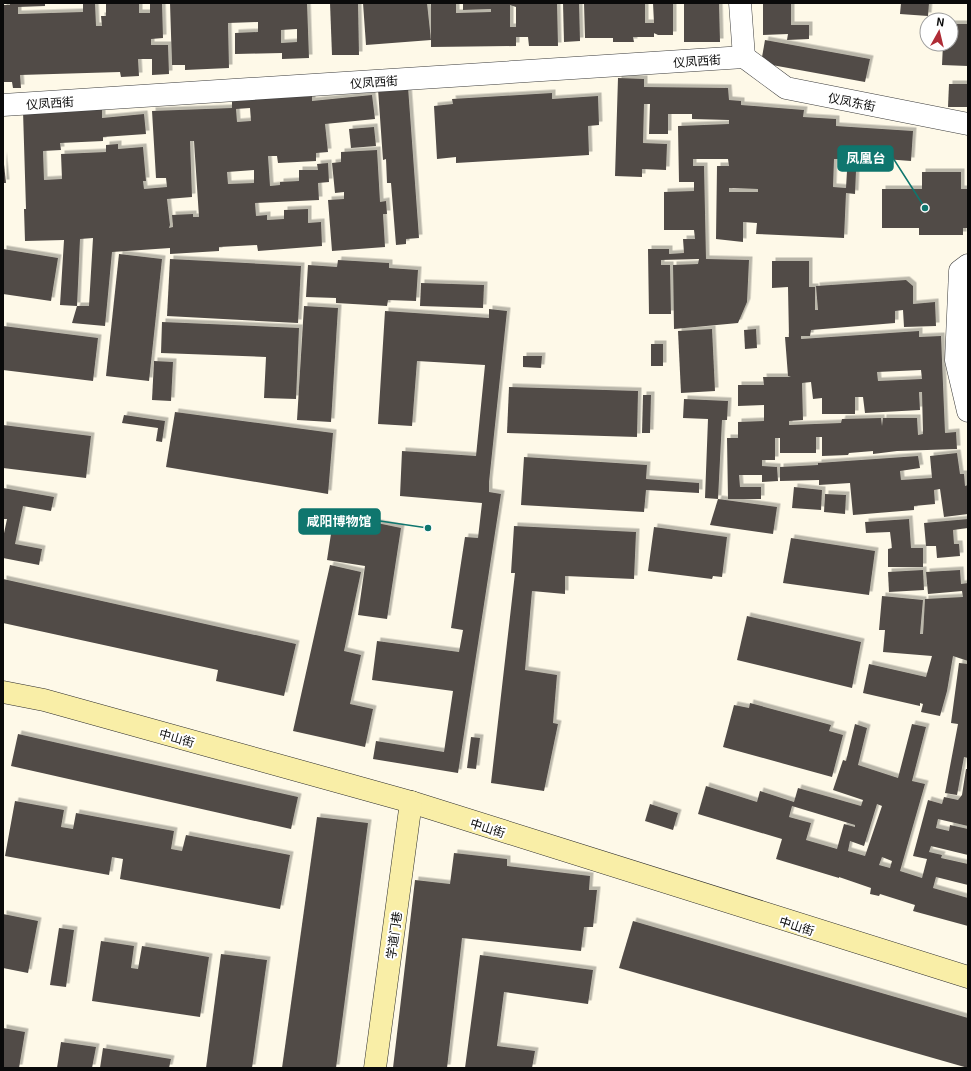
<svg xmlns="http://www.w3.org/2000/svg" width="971" height="1071" font-family="Georgia,'Noto Sans SC',serif">
  <defs>
    <filter id="shadow"><feDropShadow dx="3.5" dy="-3.5" stdDeviation="0" flood-color="#0004"/></filter>
  </defs>
  <rect width="100%" height="100%" fill="#fef9e8"/>
  <g fill="#514b47" fill-rule="evenodd" filter="url(#shadow)">
    <path d="M 10,3 L 45,3 L 45,6 L 18,7 L 18,14 L 83,12 L 83,3 L 95,3 L 96,26 L 102,26 L 101,16 L 106,16 L 106,3 L 139,3 L 139,13 L 150,13 L 150,4 L 162,3 L 163,38 L 151,39 L 151,45 L 168,45 L 169,74 L 152,75 L 152,59 L 138,59 L 139,76 L 121,77 L 120,72 L 20,75 L 21,88 L 13,88 L 12,82 L 3,82 L 3,5 L 10,5 Z"/>
    <path d="M 170,3 L 307,3 L 309,58 L 282,59 L 282,53 L 235,54 L 235,33 L 258,32 L 258,22 L 228,23 L 229,68 L 185,70 L 185,65 L 172,65 ZM 297,29 L 297,42 L 281,43 L 281,30 Z"/>
    <path d="M 330,3 L 358,3 L 359,55 L 332,55 Z"/>
    <path d="M 363,3 L 427,3 L 431,40 L 431,3 L 456,3 L 456,13 L 491,12 L 491,9 L 463,10 L 463,3 L 557,3 L 558,46 L 529,46 L 528,37 L 516,37 L 516,46 L 431,47 L 431,40 L 366,45 ZM 510,5 L 516,7 L 516,27 L 510,27 Z"/>
    <path d="M 563,3 L 579,3 L 580,41 L 564,42 Z"/>
    <path d="M 584,3 L 645,3 L 645,23 L 654,23 L 653,3 L 673,3 L 673,35 L 658,35 L 654,33 L 654,37 L 633,37 L 634,42 L 613,42 L 613,38 L 585,38 Z"/>
    <path d="M 684,3 L 719,3 L 720,42 L 684,42 Z"/>
    <path d="M 763,3 L 791,3 L 791,25 L 809,25 L 809,39 L 787,40 L 788,34 L 763,35 Z"/>
    <path d="M 901,3 L 929,3 L 928,16 L 900,14 Z"/>
    <path d="M 951,24 L 968,24 L 968,66 L 942,65 L 943,44 L 951,44 Z"/>
    <path d="M 765,40 L 870,59 L 865,82 L 761,63 Z"/>
    <path d="M 618,78 L 644,79 L 644,87 L 728,88 L 729,100 L 741,101 L 741,105 L 804,110 L 803,117 L 836,119 L 836,126 L 913,131 L 911,161 L 844,156 L 844,159 L 834,159 L 833,187 L 846,188 L 847,171 L 856,171 L 855,194 L 846,193 L 844,238 L 756,234 L 757,223 L 743,222 L 743,242 L 716,239 L 717,166 L 729,166 L 728,159 L 693,159 L 693,166 L 704,166 L 706,259 L 749,260 L 747,302 L 738,323 L 674,329 L 673,265 L 698,264 L 699,259 L 661,260 L 661,265 L 670,265 L 671,314 L 649,314 L 648,249 L 669,249 L 669,254 L 684,253 L 683,239 L 695,239 L 694,230 L 664,230 L 664,192 L 694,191 L 694,182 L 679,182 L 678,126 L 729,124 L 729,120 L 692,119 L 692,114 L 668,114 L 668,134 L 649,134 L 650,104 L 644,104 L 643,143 L 667,144 L 666,170 L 642,169 L 642,177 L 615,176 ZM 729,188 L 758,189 L 758,192 L 729,192 Z"/>
    <path d="M 949,84 L 968,84 L 968,107 L 948,107 Z"/>
    <path d="M 408,87 L 419,238 L 406,239 L 406,244 L 396,245 L 391,183 L 387,183 L 386,159 L 383,160 L 378,89 Z"/>
    <path d="M 552,93 L 552,99 L 598,96 L 599,125 L 588,126 L 589,155 L 456,163 L 456,157 L 437,159 L 434,106 L 453,104 L 452,99 Z"/>
    <path d="M 372,95 L 375,119 L 325,124 L 328,152 L 316,153 L 316,161 L 278,163 L 277,156 L 268,156 L 270,186 L 280,185 L 280,182 L 299,181 L 299,170 L 318,170 L 317,164 L 328,163 L 329,182 L 318,183 L 319,200 L 255,203 L 256,216 L 267,215 L 267,220 L 284,219 L 284,210 L 308,209 L 308,223 L 321,222 L 322,246 L 258,251 L 257,245 L 219,247 L 219,251 L 170,254 L 170,248 L 112,252 L 105,326 L 72,323 L 77,306 L 60,305 L 64,240 L 25,241 L 24,209 L 26,209 L 23,111 L 102,108 L 102,118 L 144,114 L 146,134 L 103,137 L 103,141 L 60,143 L 61,150 L 43,151 L 44,180 L 62,179 L 61,154 L 106,152 L 106,145 L 118,144 L 118,149 L 143,147 L 146,181 L 143,181 L 144,189 L 167,187 L 166,178 L 156,178 L 152,111 L 232,108 L 232,100 L 312,96 L 312,101 ZM 250,108 L 251,121 L 237,122 L 236,109 ZM 190,141 L 194,141 L 199,217 L 193,217 L 193,214 L 172,215 L 173,227 L 169,228 L 170,225 L 167,199 L 192,197 ZM 254,170 L 254,183 L 228,184 L 227,172 ZM 93,238 L 89,306 L 77,306 L 80,239 Z"/>
    <path d="M 374,127 L 376,146 L 351,148 L 349,129 Z"/>
    <path d="M 377,150 L 380,202 L 386,201 L 387,214 L 383,214 L 385,247 L 332,251 L 328,200 L 344,199 L 344,192 L 335,193 L 332,163 L 341,162 L 341,152 Z"/>
    <path d="M 3,155 L 6,183 L 3,183 Z"/>
    <path d="M 922,172 L 961,172 L 961,189 L 968,189 L 968,228 L 963,228 L 963,235 L 919,235 L 919,228 L 882,228 L 882,189 L 922,189 Z"/>
    <path d="M 3,249 L 58,258 L 51,301 L 3,294 Z"/>
    <path d="M 119,254 L 162,259 L 149,381 L 106,376 Z"/>
    <path d="M 170,259 L 301,266 L 298,323 L 167,316 Z"/>
    <path d="M 338,260 L 389,263 L 389,268 L 418,270 L 416,301 L 388,300 L 387,306 L 336,303 L 336,298 L 306,297 L 308,265 L 337,267 Z"/>
    <path d="M 772,261 L 809,261 L 809,287 L 815,287 L 815,310 L 818,310 L 816,286 L 906,280 L 913,286 L 913,304 L 935,302 L 936,326 L 904,327 L 903,310 L 895,311 L 895,323 L 811,330 L 810,336 L 801,336 L 801,339 L 919,331 L 919,337 L 941,336 L 945,433 L 956,432 L 957,449 L 897,451 L 873,454 L 873,451 L 849,453 L 848,455 L 822,456 L 822,437 L 816,437 L 816,453 L 780,453 L 780,438 L 775,438 L 775,460 L 762,460 L 762,466 L 777,467 L 778,481 L 762,482 L 762,475 L 739,475 L 740,487 L 761,487 L 761,499 L 728,499 L 727,438 L 738,438 L 738,422 L 764,421 L 764,405 L 738,406 L 738,385 L 764,385 L 763,377 L 791,377 L 788,376 L 785,337 L 789,337 L 788,287 L 772,288 ZM 921,370 L 922,379 L 878,381 L 877,372 ZM 811,382 L 813,399 L 822,398 L 822,414 L 855,414 L 855,397 L 863,397 L 865,413 L 920,410 L 919,392 L 922,392 L 923,434 L 918,435 L 917,418 L 883,418 L 882,426 L 881,418 L 842,419 L 841,423 L 789,425 L 789,421 L 803,420 L 802,383 Z"/>
    <path d="M 421,283 L 484,285 L 483,308 L 420,306 Z"/>
    <path d="M 304,306 L 338,308 L 331,422 L 297,420 Z"/>
    <path d="M 489,309 L 507,311 L 489,482 L 489,492 L 501,494 L 458,773 L 373,759 L 376,741 L 444,752 L 453,691 L 372,680 L 377,641 L 459,652 L 463,630 L 451,628 L 465,537 L 478,538 L 482,503 L 400,496 L 402,451 L 476,456 L 485,365 L 417,361 L 412,426 L 378,424 L 385,311 L 489,318 Z"/>
    <path d="M 162,322 L 299,328 L 296,399 L 264,398 L 266,357 L 161,353 Z"/>
    <path d="M 3,326 L 98,338 L 93,381 L 3,370 Z"/>
    <path d="M 712,329 L 715,391 L 681,393 L 678,331 Z"/>
    <path d="M 756,329 L 757,348 L 745,349 L 744,330 Z"/>
    <rect x="651" y="344" width="12" height="22"/>
    <path d="M 523,356 L 542,356 L 541,368 L 523,367 Z"/>
    <path d="M 154,361 L 173,362 L 171,401 L 152,400 Z"/>
    <path d="M 509,387 L 638,391 L 637,437 L 507,433 Z"/>
    <path d="M 643,395 L 651,395 L 650,433 L 642,433 Z"/>
    <path d="M 684,399 L 728,401 L 727,420 L 722,420 L 718,499 L 705,498 L 708,419 L 683,418 Z"/>
    <path d="M 175,412 L 333,433 L 328,494 L 166,467 Z"/>
    <path d="M 124,415 L 165,421 L 162,442 L 156,441 L 158,428 L 122,423 Z"/>
    <path d="M 3,425 L 91,436 L 86,478 L 3,468 Z"/>
    <path d="M 957,453 L 960,474 L 964,474 L 965,486 L 968,485 L 968,514 L 944,517 L 940,489 L 934,490 L 935,504 L 914,506 L 914,510 L 853,515 L 850,483 L 819,485 L 819,480 L 780,481 L 780,467 L 818,465 L 818,463 L 918,456 L 920,468 L 900,471 L 901,480 L 932,478 L 930,456 Z"/>
    <path d="M 524,457 L 647,465 L 646,479 L 699,483 L 699,493 L 646,490 L 644,512 L 521,505 Z"/>
    <path d="M 794,487 L 822,490 L 821,510 L 792,508 Z"/>
    <path d="M 3,488 L 54,497 L 51,511 L 23,506 L 15,544 L 42,549 L 39,565 L 3,558 L 3,538 L 7,519 L 3,519 Z"/>
    <path d="M 825,494 L 846,495 L 845,514 L 824,512 Z"/>
    <path d="M 718,499 L 777,507 L 773,534 L 710,525 Z"/>
    <path d="M 334,514 L 401,528 L 387,619 L 358,615 L 365,566 L 327,560 Z"/>
    <path d="M 909,519 L 911,548 L 923,548 L 923,567 L 888,567 L 888,549 L 892,548 L 890,532 L 866,533 L 865,522 Z"/>
    <path d="M 968,519 L 968,528 L 953,530 L 954,544 L 959,544 L 960,556 L 937,558 L 936,546 L 926,546 L 924,523 Z"/>
    <path d="M 514,526 L 636,532 L 634,579 L 565,576 L 565,594 L 532,591 L 525,670 L 557,675 L 553,723 L 558,724 L 544,791 L 491,783 L 515,573 L 511,573 Z"/>
    <path d="M 654,527 L 727,537 L 722,577 L 713,576 L 712,579 L 648,571 Z"/>
    <path d="M 791,538 L 875,551 L 869,595 L 783,583 Z"/>
    <path d="M 330,565 L 361,572 L 344,651 L 361,655 L 350,704 L 373,709 L 365,747 L 293,731 Z"/>
    <path d="M 923,570 L 924,590 L 889,592 L 888,572 Z"/>
    <path d="M 960,570 L 961,584 L 968,583 L 968,661 L 953,656 L 947,691 L 940,716 L 921,712 L 923,704 L 920,703 L 920,706 L 863,693 L 869,664 L 926,677 L 932,656 L 883,652 L 885,630 L 879,630 L 882,596 L 923,600 L 920,634 L 923,634 L 925,599 L 963,597 L 962,591 L 928,594 L 926,572 Z"/>
    <path d="M 3,579 L 296,644 L 284,696 L 216,681 L 218,670 L 3,623 Z"/>
    <path d="M 747,616 L 861,642 L 852,688 L 737,660 Z"/>
    <path d="M 959,663 L 968,664 L 968,758 L 964,757 L 957,795 L 945,793 L 958,724 L 951,723 Z"/>
    <path d="M 750,703 L 831,725 L 829,731 L 843,735 L 832,777 L 723,747 L 734,705 L 749,708 Z"/>
    <path d="M 855,724 L 867,728 L 858,765 L 898,778 L 912,724 L 926,727 L 912,781 L 925,784 L 900,871 L 922,878 L 927,859 L 913,856 L 928,800 L 942,804 L 944,797 L 958,800 L 962,795 L 966,769 L 968,769 L 968,826 L 938,819 L 936,828 L 949,831 L 950,825 L 968,829 L 968,855 L 931,846 L 929,852 L 942,855 L 941,858 L 968,864 L 968,885 L 936,877 L 933,888 L 968,898 L 968,926 L 913,911 L 915,905 L 880,894 L 879,896 L 870,894 L 871,888 L 839,877 L 839,878 L 776,859 L 782,839 L 698,814 L 706,786 L 757,802 L 760,791 L 794,802 L 798,788 L 861,806 L 863,800 L 833,790 L 843,760 L 846,761 ZM 877,804 L 882,806 L 865,856 L 848,851 L 850,841 L 864,846 ZM 792,806 L 855,825 L 855,827 L 844,824 L 837,849 L 806,840 L 811,823 L 789,817 ZM 882,857 L 892,861 L 890,868 L 879,865 Z"/>
    <path d="M 18,734 L 298,797 L 291,829 L 11,766 Z"/>
    <path d="M 471,737 L 480,738 L 476,769 L 467,768 Z"/>
    <path d="M 15,801 L 64,810 L 61,827 L 73,829 L 76,813 L 174,831 L 171,849 L 182,851 L 186,835 L 290,855 L 280,909 L 120,879 L 123,859 L 112,857 L 109,875 L 5,856 Z"/>
    <path d="M 650,804 L 678,813 L 673,830 L 645,821 Z"/>
    <path d="M 317,817 L 368,823 L 336,1068 L 282,1068 Z"/>
    <path d="M 454,853 L 507,859 L 507,866 L 590,876 L 589,890 L 597,890 L 593,927 L 584,927 L 581,951 L 462,938 L 447,1068 L 393,1068 L 415,880 L 450,884 Z"/>
    <path d="M 3,914 L 38,921 L 28,973 L 3,968 Z"/>
    <path d="M 633,921 L 968,1018 L 968,1068 L 619,968 Z"/>
    <path d="M 59,928 L 74,930 L 66,987 L 50,985 Z"/>
    <path d="M 101,941 L 134,946 L 131,968 L 138,969 L 142,946 L 209,957 L 200,1017 L 92,1001 Z"/>
    <path d="M 221,954 L 267,960 L 252,1068 L 206,1068 Z"/>
    <path d="M 480,955 L 593,970 L 588,1004 L 504,992 L 497,1046 L 535,1051 L 532,1068 L 465,1068 Z"/>
    <path d="M 3,1028 L 25,1032 L 19,1068 L 3,1068 Z"/>
    <path d="M 61,1042 L 96,1047 L 92,1068 L 57,1068 Z"/>
    <path d="M 103,1048 L 171,1059 L 169,1068 L 100,1068 Z"/>
  </g>
  <g fill="none" stroke-linecap="round" stroke-linejoin="round">
    <defs>
      <g id="street">
        <path d="M 740,3 L 744,57"/>
        <path d="M 744,57 L 786,88 L 968,124"/>
        <path d="M 3,105 L 744,57"/>
        <path d="M 968,265 L 960,271 L 956,360 L 968,411"/>
      </g>
      <g id="secondary">
        <path d="M 3,692 L 44,700 L 411,802 L 968,977"/>
        <path d="M 375,1068 L 411,802"/>
      </g>
    </defs>
    <use href="#street" stroke="#3d3d3d" stroke-width="23"/>
    <use href="#secondary" stroke="#2c2c2c" stroke-width="23"/>
    <use href="#street" stroke="#fff" stroke-width="22"/>
    <use href="#secondary" stroke="#f9eea7" stroke-width="22"/>
  </g>
  <g text-anchor="middle" dominant-baseline="central" stroke-width="4" stroke-linejoin="round" paint-order="stroke">
    <g font-size="12" fill="#0a0a0a" stroke="#fff">
      <text transform="translate(697 60) rotate(-4)">仪凤西街</text>
      <text transform="translate(374 81) rotate(-4)">仪凤西街</text>
      <text transform="translate(852 101) rotate(11)">仪凤东街</text>
      <text transform="translate(50 102) rotate(-4)">仪凤西街</text>
      <text transform="translate(177 737) rotate(16)">中山街</text>
      <text transform="translate(488 827) rotate(18)">中山街</text>
      <text transform="translate(797 925) rotate(18)">中山街</text>
      <text transform="translate(393 935) rotate(-82)">学道门巷</text>
    </g>
  </g>
  <path fill="none" stroke="#0f766e" stroke-width="1.5" d="M925 208L893 158M428 528L380 521"/>
  <g fill="#0f766e" stroke="#fff" stroke-width="1.5">
    <circle cx="925" cy="208" r="4"/>
    <circle cx="428" cy="528" r="4"/>
  </g>
  <g fill="#0f766e" stroke="#0f766e" stroke-width="1.5">
    <rect x="838" y="146" width="55" height="25" rx="4"/>
    <rect x="299" y="509" width="81" height="25" rx="4"/>
  </g>
  <g font-size="13" text-anchor="middle" font-weight="bold" fill="#fff">
    <text x="866" y="163">凤凰台</text>
    <text x="339" y="526">咸阳博物馆</text>
  </g>
  <rect width="971" height="1071" fill="none" stroke="#0a0a0a" stroke-width="8"/>
  <g transform="translate(939 32) rotate(8)"><circle r="19" fill="#ffffff" stroke="#9d9d9d"/>
  <path d="M0-3L7 15L0 10L-7 15Z" fill="#af2c36"/>
  <text y="-6" font-size="11" font-weight="bold" text-anchor="middle" fill="#0a0a0a">N</text>
  </g>
</svg>
